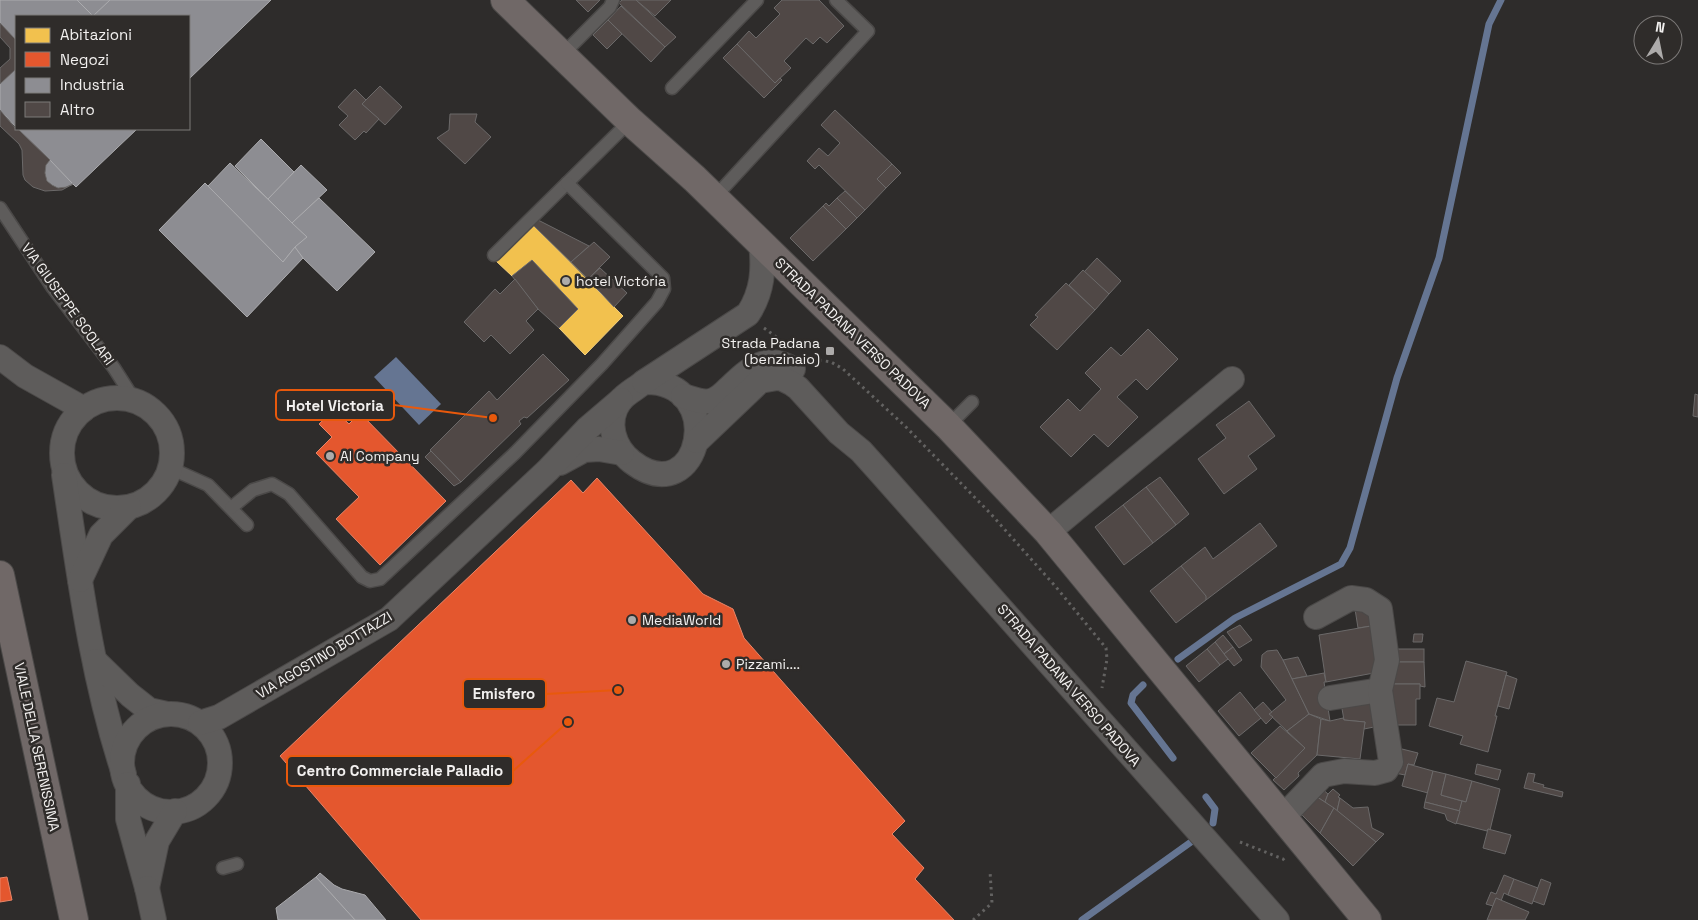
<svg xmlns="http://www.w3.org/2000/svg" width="1698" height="920" font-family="'Space Grotesk',sans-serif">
  <rect width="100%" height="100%" fill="#2e2c2b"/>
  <path fill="#657592" d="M 396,357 L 441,404 L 419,425 L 374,377 Z"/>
  <path fill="#f2c14e" stroke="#f2cf7e" d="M 533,225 L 623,316 L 585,355 L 559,328 L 578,309 L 532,260 L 512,276 L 496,261 Z"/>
  <g fill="#e4572e" stroke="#e88568">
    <path d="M 334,410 L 349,424 L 360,413 L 446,501 L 380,565 L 336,519 L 359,497 L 316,453 L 332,437 L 319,424 Z"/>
    <path d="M 597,478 L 703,594 L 733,609 L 744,638 L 905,821 L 892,834 L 924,868 L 915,879 L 954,920 L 421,920 L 280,756 L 571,480 L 583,493 Z"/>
    <path d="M 7,877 L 12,900 L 0,902 L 0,878 Z"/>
  </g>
  <g fill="#8d8d92" stroke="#ababae">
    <path d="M 0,0 L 271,0 L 189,79 L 189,16 L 16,16 L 16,40 L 0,23 Z"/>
    <path d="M 77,0 L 110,0 L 93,16 Z"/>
    <path d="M 16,69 L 16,127 L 0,110 L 0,84 Z"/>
    <path d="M 18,129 L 137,129 L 76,187 Z"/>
    <path d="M 261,139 L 294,172 L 268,199 L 235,166 Z"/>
    <path d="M 50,160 L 73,184 L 66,187 L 58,188 L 52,185 L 47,181 L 45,173 L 46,165 Z"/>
    <path d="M 230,163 L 307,237 L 295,247 L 283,262 L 208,186 Z"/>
    <path d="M 301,165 L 327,190 L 292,223 L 268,199 Z"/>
    <path d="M 205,183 L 283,262 L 295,247 L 303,258 L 247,317 L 159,230 Z"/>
    <path d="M 319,198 L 375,252 L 337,291 L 303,258 L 295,247 L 307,237 L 292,223 Z"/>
    <path d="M 320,873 L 334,885 L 342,889 L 365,895 L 386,920 L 355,920 L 316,877 Z"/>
    <path d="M 316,877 L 355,920 L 278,920 L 276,908 Z"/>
  </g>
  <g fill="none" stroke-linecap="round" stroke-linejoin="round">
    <g stroke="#657592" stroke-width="7">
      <path d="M 1178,659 L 1235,618 L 1341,564 L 1350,548 L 1397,378 L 1439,258 L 1489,24 L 1501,0"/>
      <path d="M 1143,685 L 1133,695 L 1131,703 L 1173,758"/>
      <path d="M 1206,797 L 1215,809 L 1213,823"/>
      <path d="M 1082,920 L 1191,842"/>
    </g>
  </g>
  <g fill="#504846" stroke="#6b6969">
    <path d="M 576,0 L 600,0 L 588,12 Z"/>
    <path d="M 622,0 L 636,0 L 676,37 L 665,47 L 619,3 Z"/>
    <path d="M 636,0 L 671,0 L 655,16 Z"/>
    <path d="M 782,0 L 819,0 L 844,26 L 827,43 L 820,37 L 813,44 L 806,38 L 784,61 L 791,68 L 775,83 L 737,44 L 749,31 L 756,38 L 780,14 L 774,8 Z"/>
    <path d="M 621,6 L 665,47 L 651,62 L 608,20 Z"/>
    <path d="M 608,20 L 622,34 L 607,49 L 593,35 Z"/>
    <path d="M 0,23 L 16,40 L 16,69 L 0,84 L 0,68 L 10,59 L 10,48 L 0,37 Z"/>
    <path d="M 737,44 L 775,83 L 780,78 L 782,80 L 764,98 L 723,58 Z"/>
    <path d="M 380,86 L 402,107 L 385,125 L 362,104 Z"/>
    <path d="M 355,89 L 366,100 L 362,104 L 379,119 L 366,133 L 364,131 L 355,140 L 339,125 L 348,116 L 338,107 Z"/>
    <path d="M 0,110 L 16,129 L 18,129 L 50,160 L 46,165 L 45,173 L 47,181 L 52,185 L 58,188 L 66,187 L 73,184 L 62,190 L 45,191 L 33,187 L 25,180 L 23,175 L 22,150 L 19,144 L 0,126 Z"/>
    <path d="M 835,110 L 892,164 L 877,179 L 886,188 L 865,210 L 819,165 L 815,169 L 807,161 L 819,148 L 828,156 L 840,143 L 821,125 Z"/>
    <path d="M 450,114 L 477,114 L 475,122 L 491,137 L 465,164 L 437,138 L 449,130 Z"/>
    <path d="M 892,164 L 901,173 L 886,188 L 877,179 Z"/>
    <path d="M 845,191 L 865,210 L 857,218 L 837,198 Z"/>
    <path d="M 837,198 L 857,218 L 846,229 L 823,206 L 826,203 L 829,206 Z"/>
    <path d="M 823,206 L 846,229 L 813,261 L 790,238 Z"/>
    <path d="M 538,220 L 589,246 L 571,262 L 533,225 Z"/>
    <path d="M 594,242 L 610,257 L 588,279 L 571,262 Z"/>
    <path d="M 1097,258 L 1121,281 L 1109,294 L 1084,272 Z"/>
    <path d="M 532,260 L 578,309 L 559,328 L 538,309 L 512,276 Z"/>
    <path d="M 600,268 L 627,293 L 614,307 L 588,279 Z"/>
    <path d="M 1083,270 L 1109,294 L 1095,310 L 1069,285 Z"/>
    <path d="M 515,279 L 538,309 L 526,321 L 534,330 L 510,354 L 491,335 L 484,342 L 464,322 L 495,289 L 500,294 Z"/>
    <path d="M 1066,283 L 1095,310 L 1057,350 L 1030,325 L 1038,317 L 1035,315 Z"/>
    <path d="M 1148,329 L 1178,359 L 1147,390 L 1136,379 L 1117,397 L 1138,417 L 1108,447 L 1094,434 L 1071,457 L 1040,427 L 1068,399 L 1080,411 L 1101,389 L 1085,373 L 1111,347 L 1121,356 Z"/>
    <path d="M 543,354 L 569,380 L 527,418 L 524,417 L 519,421 L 521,424 L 461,482 L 430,450 L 489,391 L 497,400 Z"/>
    <path d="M 1695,394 L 1698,395 L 1698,417 L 1693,416 Z"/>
    <path d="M 1249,401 L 1275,436 L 1248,456 L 1257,469 L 1224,494 L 1198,459 L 1226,438 L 1216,425 Z"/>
    <path d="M 431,451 L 461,482 L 454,486 L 425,457 Z"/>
    <path d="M 1160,477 L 1189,514 L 1176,525 L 1146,487 Z"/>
    <path d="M 1146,487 L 1176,525 L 1153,543 L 1123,505 Z"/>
    <path d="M 1123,505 L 1153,543 L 1124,565 L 1095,527 Z"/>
    <path d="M 1260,523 L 1277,546 L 1206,600 L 1181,566 L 1205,547 L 1213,559 Z"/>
    <path d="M 1181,566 L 1206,596 L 1206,600 L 1176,623 L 1150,591 Z"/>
    <path d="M 1368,606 L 1371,626 L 1358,628 L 1355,609 Z"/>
    <path d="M 1240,625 L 1252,640 L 1239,648 L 1227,632 Z"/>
    <path d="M 1371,626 L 1379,672 L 1326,682 L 1319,635 Z"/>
    <path d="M 1414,634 L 1423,634 L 1422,642 L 1413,642 Z"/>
    <path d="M 1223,635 L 1233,647 L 1224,654 L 1215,642 Z"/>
    <path d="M 1215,642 L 1228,659 L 1220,665 L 1207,649 Z"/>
    <path d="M 1233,647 L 1242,660 L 1234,666 L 1224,654 Z"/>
    <path d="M 1207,649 L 1220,665 L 1199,682 L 1186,666 Z"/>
    <rect x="1393" y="649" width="31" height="13"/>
    <path d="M 1277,650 L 1283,660 L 1309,714 L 1287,731 L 1269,714 L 1286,700 L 1261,667 L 1262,655 L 1267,651 Z"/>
    <path d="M 1298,657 L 1307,676 L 1292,679 L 1283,660 Z"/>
    <path d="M 1466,661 L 1507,672 L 1495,716 L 1497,716 L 1488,752 L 1460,744 L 1463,736 L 1429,726 L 1437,698 L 1454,702 Z"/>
    <path d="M 1393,662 L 1424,662 L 1425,687 L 1420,686 L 1420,684 L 1394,684 Z"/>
    <path d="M 1324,673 L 1326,682 L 1324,682 L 1330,721 L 1309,714 L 1292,679 Z"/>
    <path d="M 1506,675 L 1517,679 L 1509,709 L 1498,706 Z"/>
    <path d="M 1388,684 L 1420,684 L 1420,699 L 1416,699 L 1416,725 L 1392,725 Z"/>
    <path d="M 1240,692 L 1261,718 L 1239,736 L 1218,711 Z"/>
    <path d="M 1373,696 L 1379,726 L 1364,729 L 1365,722 L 1344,720 L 1341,703 Z"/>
    <path d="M 1263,702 L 1272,712 L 1269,714 L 1273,717 L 1266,724 L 1254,710 Z"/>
    <path d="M 1309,714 L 1321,719 L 1317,755 L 1298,773 L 1299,776 L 1284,790 L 1273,780 L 1305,748 L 1287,731 Z"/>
    <path d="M 1343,718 L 1344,720 L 1365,722 L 1360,759 L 1317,755 L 1321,719 L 1330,721 Z"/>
    <path d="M 1280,726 L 1305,748 L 1276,778 L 1251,753 Z"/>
    <path d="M 1402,749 L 1418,753 L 1414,765 L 1408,764 L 1405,775 L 1395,773 Z"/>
    <path d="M 1408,764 L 1433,771 L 1428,793 L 1402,786 Z"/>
    <path d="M 1477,764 L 1501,770 L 1498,780 L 1475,774 Z"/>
    <path d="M 1433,771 L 1446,774 L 1441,795 L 1462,801 L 1460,811 L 1425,802 Z"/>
    <path d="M 1528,773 L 1535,774 L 1533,782 L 1544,785 L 1543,787 L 1563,792 L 1562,797 L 1524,788 Z"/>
    <path d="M 1446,774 L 1472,781 L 1466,802 L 1441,795 Z"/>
    <path d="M 1472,781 L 1500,789 L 1490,830 L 1488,829 L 1487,831 L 1456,823 L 1462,801 L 1466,802 Z"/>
    <path d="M 1320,787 L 1328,794 L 1325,802 L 1314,795 Z"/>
    <path d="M 1333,789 L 1340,795 L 1338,797 L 1340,798 L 1337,811 L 1325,802 L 1328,794 Z"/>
    <path d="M 1314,795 L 1334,808 L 1320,833 L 1300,813 Z"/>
    <path d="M 1340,798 L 1353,808 L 1368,807 L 1372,828 L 1384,834 L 1376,842 L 1337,811 Z"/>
    <path d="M 1425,802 L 1460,811 L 1456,824 L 1447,820 L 1445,814 L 1424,808 Z"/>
    <path d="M 1334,808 L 1376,842 L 1353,866 L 1320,833 Z"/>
    <path d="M 1488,829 L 1511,835 L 1505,854 L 1483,848 Z"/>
    <path d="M 1504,875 L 1514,879 L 1508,895 L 1504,893 L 1501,901 L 1496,898 L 1493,906 L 1486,904 L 1491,892 L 1496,894 Z"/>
    <path d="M 1514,879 L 1538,888 L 1532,904 L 1508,895 Z"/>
    <path d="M 1541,879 L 1551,883 L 1544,905 L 1533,901 Z"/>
    <path d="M 1496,898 L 1529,912 L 1525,920 L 1487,920 Z"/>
  </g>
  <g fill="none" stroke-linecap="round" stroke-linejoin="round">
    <defs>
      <g id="service">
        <path d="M 561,56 L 610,7 L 613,0"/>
        <path d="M 672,88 L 757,0"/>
        <path d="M 714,198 L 868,31 L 836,0"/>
        <path d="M 0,208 L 53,288 L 114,368 L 135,401"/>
        <path d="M 494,255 L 630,121"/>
        <path d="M 948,426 L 972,402"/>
        <path d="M 170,468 L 208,485 L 247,525"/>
        <path d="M 231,508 L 253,490 L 272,484 L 289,494 L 362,577 L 370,581 L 380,579 L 515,453 L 602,364 L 657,302 L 664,289 L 663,278 L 567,183"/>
        <path d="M 223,868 L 237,864"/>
      </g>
      <g id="minor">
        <path d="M 0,357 L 25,376 L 84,409"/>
        <path d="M 644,382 C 729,380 701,514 632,462 C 614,448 605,422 620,401 C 625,394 637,388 644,382 Z"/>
        <path d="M 644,382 L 748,314 C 763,291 764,269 761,243"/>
        <path d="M 683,396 C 691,398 702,403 710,401 C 717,400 724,393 729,388 C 748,370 766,352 793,369"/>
        <circle cx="117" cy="453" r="55"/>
        <path d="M 697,441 L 760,381 L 777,378 L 783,379 L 791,383 L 798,388 L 839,433 L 861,451 L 879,471 L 1277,920"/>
        <path d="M 560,463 L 584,450 L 599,449 L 622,453"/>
        <path d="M 64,475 C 79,575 92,678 124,774"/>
        <path d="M 1048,532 L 1232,379"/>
        <path d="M 80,580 L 101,535 L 129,507"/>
        <path d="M 95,661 L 130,695 L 149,710 L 167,714"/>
        <path d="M 1330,698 L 1380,690"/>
        <circle cx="171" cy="763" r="49"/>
        <path d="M 200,723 L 219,717 L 389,619 L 548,470 L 587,429 L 621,400"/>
        <path d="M 128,784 L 128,819 L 147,888 L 157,841 L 175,811"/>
        <path d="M 1283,817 L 1323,775 L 1344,771 L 1375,773 L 1386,770 L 1391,762 L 1380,690 L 1387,660 L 1380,609 L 1366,600 L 1351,598 L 1316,617"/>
        <path d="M 147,888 L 154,920"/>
      </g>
      <g id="primary">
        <path d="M 505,0 L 630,121 L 695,179 L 948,426 L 1048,532 L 1367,920"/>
        <path d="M 0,575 L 74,920"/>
      </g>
    </defs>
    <use href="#service" stroke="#4b4948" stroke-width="15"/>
    <use href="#minor" stroke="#4b4948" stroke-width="26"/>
    <use href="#primary" stroke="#4b4948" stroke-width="30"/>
    <g stroke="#636261" stroke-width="3" stroke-dasharray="2.5 4" stroke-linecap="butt">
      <path d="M 764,328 L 779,339"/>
      <path d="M 813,359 L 831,362 L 843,369 L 905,426 L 990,513 L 1056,587 L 1106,648 L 1107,659 L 1102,688"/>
      <path d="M 1240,842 L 1283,859 L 1285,861"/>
      <path d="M 973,920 L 992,903 L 990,871"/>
    </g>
    <use href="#service" stroke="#5e5c5b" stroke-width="12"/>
    <use href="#minor" stroke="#5e5c5b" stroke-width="24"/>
    <use href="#primary" stroke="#706867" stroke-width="28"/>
  </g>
  <g fill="#adabaa" stroke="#2f2c2a" stroke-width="2">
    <circle cx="566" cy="281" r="5"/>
    <rect x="825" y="346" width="10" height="10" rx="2.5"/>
    <circle cx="330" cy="456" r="5"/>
    <circle cx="632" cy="620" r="5"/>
    <circle cx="726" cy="664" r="5"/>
  </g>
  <g text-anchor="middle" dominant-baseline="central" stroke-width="5" stroke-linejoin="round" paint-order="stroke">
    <g font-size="14" fill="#f2f0ef" stroke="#2f2c2a" text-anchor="start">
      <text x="576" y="281">hotel Victória</text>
      <text x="820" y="343" text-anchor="end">Strada Padana<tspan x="820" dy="16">(benzinaio)</tspan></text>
      <text x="340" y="456">Al Company</text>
      <text x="642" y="620">MediaWorld</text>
      <text x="736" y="664">Pizzami....</text>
    </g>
    <g font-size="14" fill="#f2f0ef" stroke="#2f2c2a">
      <text transform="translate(68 304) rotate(54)">VIA GIUSEPPE SCOLARI</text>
      <text transform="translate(853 333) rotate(44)">STRADA PADANA VERSO PADOVA</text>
      <text transform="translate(324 655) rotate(-31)">VIA AGOSTINO BOTTAZZI</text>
      <text transform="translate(1069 685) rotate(49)">STRADA PADANA VERSO PADOVA</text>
      <text transform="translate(37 747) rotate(78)">VIALE DELLA SERENISSIMA</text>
    </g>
  </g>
  <path fill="none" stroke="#e8590c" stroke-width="2" d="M493 418L394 405M618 690L546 694M568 722L513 771"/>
  <g fill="#e8590c" stroke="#2f2c2a" stroke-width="2">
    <circle cx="493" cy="418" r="5"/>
    <circle cx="618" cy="690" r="5"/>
    <circle cx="568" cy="722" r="5"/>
  </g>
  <g fill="#2f2c2a" stroke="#e8590c" stroke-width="2">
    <rect x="276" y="390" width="118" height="30" rx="5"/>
    <rect x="463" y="679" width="83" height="30" rx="5"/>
    <rect x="287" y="756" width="226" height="30" rx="5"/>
  </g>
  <g font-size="15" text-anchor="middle" font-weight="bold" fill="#f2f0ef">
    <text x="335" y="411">Hotel Victoria</text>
    <text x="504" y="699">Emisfero</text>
    <text x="400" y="776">Centro Commerciale Palladio</text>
  </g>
  <rect x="15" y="15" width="175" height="115" fill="#2f2c2a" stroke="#7d7a79"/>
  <rect x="25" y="28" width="25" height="15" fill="#f2c14e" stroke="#7d7a79"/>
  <text x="60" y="40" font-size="15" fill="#f2f0ef">Abitazioni</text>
  <rect x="25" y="52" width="25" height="15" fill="#e4572e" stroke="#7d7a79"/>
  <text x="60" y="65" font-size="15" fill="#f2f0ef">Negozi</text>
  <rect x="25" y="78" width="25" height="15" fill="#8d8d92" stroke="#7d7a79"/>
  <text x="60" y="90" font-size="15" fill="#f2f0ef">Industria</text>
  <rect x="25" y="102" width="25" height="15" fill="#504846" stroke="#7d7a79"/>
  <text x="60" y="115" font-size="15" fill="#f2f0ef">Altro</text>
  <g transform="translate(1658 40) rotate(10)"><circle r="24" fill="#2f2c2a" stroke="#7d7a79"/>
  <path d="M0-4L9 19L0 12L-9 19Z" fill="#adabaa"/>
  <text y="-8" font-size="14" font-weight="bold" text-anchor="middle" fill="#f2f0ef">N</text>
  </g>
</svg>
